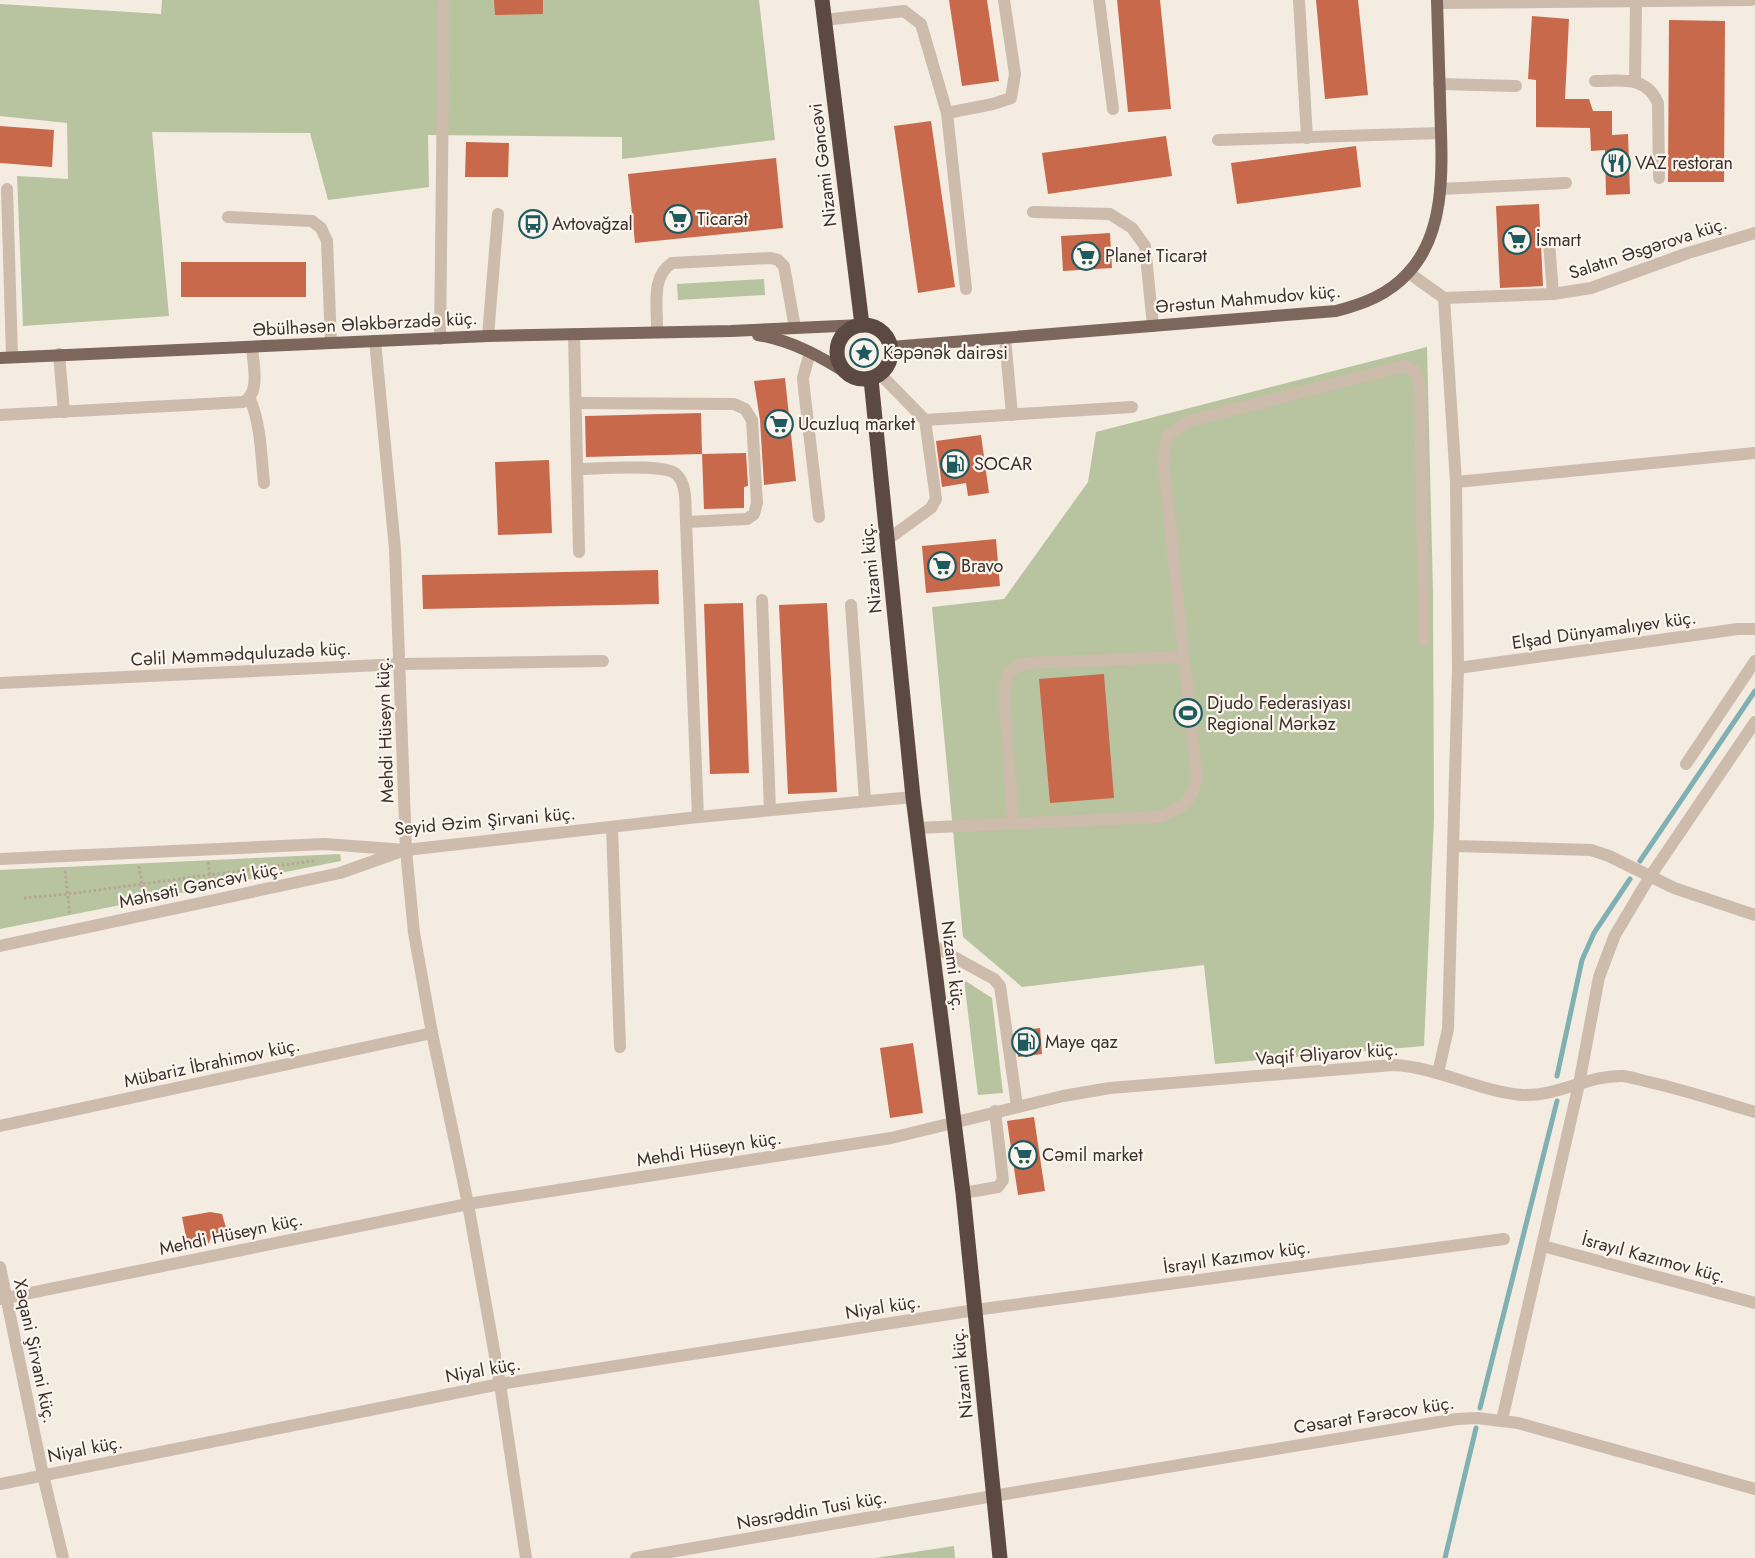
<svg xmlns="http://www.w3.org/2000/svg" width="1755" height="1558" font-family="Jost,sans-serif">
  <rect width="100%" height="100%" fill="#f4ebe1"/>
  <g fill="#b8c4a0">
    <path d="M 162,0 L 759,0 L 775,140 L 622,159 L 622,137 L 428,135 L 429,187 L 328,200 L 310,133 L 152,132 L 169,316 L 23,326 L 17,176 L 68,179 L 67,123 L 0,116 L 0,4 L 161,14 Z"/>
    <path d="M 764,279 L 765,295 L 678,300 L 677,284 Z"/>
    <circle cx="864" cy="353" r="13"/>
    <path d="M 1427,347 L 1433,592 L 1434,819 L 1424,1046 L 1215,1064 L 1204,965 L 1022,987 L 963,937 L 932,607 L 1004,599 L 1088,482 L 1096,432 Z"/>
    <path d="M 340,854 L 341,861 L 0,929 L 0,870 Z"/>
    <path d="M 964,980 L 992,998 L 1003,1093 L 978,1095 Z"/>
    <path d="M 954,1546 L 955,1558 L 875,1558 Z"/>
  </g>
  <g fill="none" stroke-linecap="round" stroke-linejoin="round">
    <g stroke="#7fb0b2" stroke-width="5">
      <path d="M 1640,861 L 1755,691"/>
      <path d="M 1557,1076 L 1582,960 L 1594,933 L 1630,879"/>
      <path d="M 1480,1408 L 1557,1101"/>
      <path d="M 1445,1558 L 1476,1428"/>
    </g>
  </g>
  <g fill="#c8694b">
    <path d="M 494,0 L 543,0 L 543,14 L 495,15 Z"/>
    <path d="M 949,0 L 987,0 L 999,81 L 962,86 Z"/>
    <path d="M 1117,0 L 1160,0 L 1171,109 L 1128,112 Z"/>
    <path d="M 1316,0 L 1358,0 L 1368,95 L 1325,99 Z"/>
    <path d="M 1532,16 L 1569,19 L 1565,99 L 1589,99 L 1593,111 L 1612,111 L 1612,135 L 1628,134 L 1630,194 L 1606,195 L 1605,150 L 1591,151 L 1590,128 L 1536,127 L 1536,80 L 1528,79 Z"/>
    <path d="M 1669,20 L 1725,21 L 1724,182 L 1668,182 Z"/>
    <path d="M 931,121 L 955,287 L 918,293 L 894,126 Z"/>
    <path d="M 0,126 L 54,130 L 52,167 L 0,163 Z"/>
    <path d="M 1166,136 L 1172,176 L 1048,194 L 1042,153 Z"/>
    <path d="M 466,142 L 509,143 L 508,177 L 465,177 Z"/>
    <path d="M 1356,146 L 1361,187 L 1237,204 L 1231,163 Z"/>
    <path d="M 776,158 L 783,228 L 635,243 L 628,174 Z"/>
    <path d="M 1539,204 L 1543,286 L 1500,288 L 1496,206 Z"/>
    <path d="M 1110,233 L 1112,268 L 1063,271 L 1061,236 Z"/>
    <rect x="181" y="262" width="125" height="35"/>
    <path d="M 785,378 L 796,481 L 764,485 L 760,420 L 754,381 Z"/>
    <path d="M 701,413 L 702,454 L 586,457 L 585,416 Z"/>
    <path d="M 981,435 L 989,493 L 968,496 L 966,483 L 942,487 L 936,441 Z"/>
    <path d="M 746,453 L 748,486 L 744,487 L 744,508 L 704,509 L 702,454 Z"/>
    <path d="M 549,460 L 552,533 L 498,535 L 495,462 Z"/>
    <path d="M 996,539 L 1000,586 L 926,593 L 922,546 Z"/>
    <path d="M 658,570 L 659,604 L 423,609 L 422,575 Z"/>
    <path d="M 743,603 L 749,773 L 710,774 L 704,604 Z"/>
    <path d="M 827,603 L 837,792 L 788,794 L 779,605 Z"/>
    <path d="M 1104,674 L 1114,798 L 1050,803 L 1039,679 Z"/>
    <path d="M 1040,1028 L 1042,1054 L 1018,1057 L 1015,1031 Z"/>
    <path d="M 913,1043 L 923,1113 L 890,1118 L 880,1048 Z"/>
    <path d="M 1034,1117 L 1045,1191 L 1018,1195 L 1007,1121 Z"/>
    <path d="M 210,1212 L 222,1214 L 230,1241 L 212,1234 L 209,1243 L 188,1247 L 182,1217 Z"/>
  </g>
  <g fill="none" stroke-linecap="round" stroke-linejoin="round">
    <g stroke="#b9a596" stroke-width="3" stroke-dasharray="2.5 2.5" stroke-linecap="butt">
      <path d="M 208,862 L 212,886"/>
      <path d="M 139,866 L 144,900"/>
      <path d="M 65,871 L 70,915"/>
      <path d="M 24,898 L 68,894 L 313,861 L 314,865"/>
    </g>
    <g stroke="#cdbbac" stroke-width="12">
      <path d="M 1099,0 L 1113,109"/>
      <path d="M 1299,0 L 1307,138"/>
      <path d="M 1437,3 L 1751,0"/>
      <path d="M 824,20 L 904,11 L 921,24 L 947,113 L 966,289"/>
      <path d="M 1595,81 C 1621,81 1646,75 1658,103 L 1659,178"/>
      <path d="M 1635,82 L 1636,2"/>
      <path d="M 1439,84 L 1516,86"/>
      <path d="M 947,113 L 993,104 L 1011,98 L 1015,74 L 1004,0"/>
      <path d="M 1218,140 L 1440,133"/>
      <path d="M 7,189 L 12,357"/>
      <path d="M 1440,189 L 1566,183"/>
      <path d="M 1033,212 L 1110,214 L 1132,228 L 1145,246 L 1153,326"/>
      <path d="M 228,217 L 312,221 L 321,228 L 327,241 L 331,343"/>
      <path d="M 1549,242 L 1553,294"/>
      <path d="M 1409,273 L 1444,298 L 1553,294 L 1591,288 L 1688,253 L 1755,233"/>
      <path d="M 657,332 C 658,309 650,277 672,263 L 771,258 L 778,260 L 784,266 L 795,328"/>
      <path d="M 574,334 L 579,552"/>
      <path d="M 488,336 L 498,214"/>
      <path d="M 1005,338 L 1012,415"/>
      <path d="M 440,339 L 444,0"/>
      <path d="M 375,341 L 395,549 L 406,850 L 414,933 L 432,1033 L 468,1204 L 500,1384 L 526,1558"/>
      <path d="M 810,352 L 803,378 L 804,389 L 819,517"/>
      <path d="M 59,354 L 64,412"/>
      <path d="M 880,374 L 925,420 L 936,499 L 931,508 L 887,540"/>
      <path d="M 250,399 C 261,425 261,455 264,483"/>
      <path d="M 576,403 L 734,404 L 745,409 L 752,420 L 757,503 L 754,514 L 747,519 L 686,522 C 685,508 688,484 676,474 C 664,463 596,469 577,469"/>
      <path d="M 0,415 L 243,402 C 261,394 253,364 252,347"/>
      <path d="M 925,420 L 1132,407"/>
      <path d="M 1456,482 L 1755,453"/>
      <path d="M 686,522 L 698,817"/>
      <path d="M 762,600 L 770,810"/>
      <path d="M 851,605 L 865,800"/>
      <path d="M 1458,668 L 1738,629 L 1755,629"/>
      <path d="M 0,683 L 401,664 L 603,661"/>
      <path d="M 1686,764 L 1755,661"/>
      <path d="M 1013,823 L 1004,689 L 1010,671 L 1024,663 L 1184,657"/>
      <path d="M 612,827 L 620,1047"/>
      <path d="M 917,828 L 1159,817 C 1183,808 1190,804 1197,779 L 1163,458 L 1167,436 L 1189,421 L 1404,366 L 1416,372 L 1420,389 L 1424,640"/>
      <path d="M 1454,846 L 1591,850 L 1609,856 L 1674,888 L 1755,915"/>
      <path d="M 0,859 L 325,844 L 406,850 L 698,817 L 913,797"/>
      <path d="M 932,945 L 994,979 L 1000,986 L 1017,1106"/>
      <path d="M 0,946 L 340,873 L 402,851"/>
      <path d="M 1438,1073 L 1448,1029 L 1458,668 L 1456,482 L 1444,298"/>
      <path d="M 0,1126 L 432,1033"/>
      <path d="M 963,1193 L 998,1187 L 1003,1180 L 995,1111"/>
      <path d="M 1543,1246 L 1755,1303"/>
      <path d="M 0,1267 L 43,1475 L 63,1558"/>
      <path d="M 0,1299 L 468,1204 L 891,1138 L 1063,1096 L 1110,1088 L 1393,1065 C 1438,1067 1477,1091 1522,1095 C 1557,1097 1588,1075 1623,1076 C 1631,1077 1640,1080 1649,1082 C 1685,1090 1720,1102 1755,1112"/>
      <path d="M 1502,1420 L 1579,1084 L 1599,977 L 1615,935 L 1649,878 L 1755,722"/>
      <path d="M 0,1484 L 500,1384 L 975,1310 L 1504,1239"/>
      <path d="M 636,1558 L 993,1496 L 1457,1419 L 1477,1418 L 1518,1423 L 1755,1489"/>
    </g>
    <g stroke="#7d675c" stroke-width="12">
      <path d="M 758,335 C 793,341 822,357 851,376"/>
      <path d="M 891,347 L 1336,311 C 1363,304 1388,295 1408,273 C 1450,229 1441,154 1440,99 C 1439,66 1438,33 1437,0"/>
      <path d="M 0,358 L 488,336 L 731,331 L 862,325"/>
    </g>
    <g stroke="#5c4a42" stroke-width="15">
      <path d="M 822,0 L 862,325"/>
      <circle cx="864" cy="352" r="27"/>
      <path d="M 871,379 L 913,797 L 963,1193 L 1000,1558"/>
    </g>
  </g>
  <defs>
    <symbol id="restaurant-ring" viewBox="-11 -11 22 22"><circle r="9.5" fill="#fbf5ee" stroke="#1f5a5e" stroke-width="1.5"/><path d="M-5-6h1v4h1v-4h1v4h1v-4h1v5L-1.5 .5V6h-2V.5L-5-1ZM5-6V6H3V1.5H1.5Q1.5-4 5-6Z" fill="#1f5a5e"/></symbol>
    <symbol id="supermarket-ring" viewBox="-11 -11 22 22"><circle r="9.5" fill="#fbf5ee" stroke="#1f5a5e" stroke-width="1.5"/><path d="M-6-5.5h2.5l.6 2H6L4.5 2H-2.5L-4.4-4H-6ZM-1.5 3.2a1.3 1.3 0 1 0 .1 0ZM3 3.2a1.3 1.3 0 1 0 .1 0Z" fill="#1f5a5e"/></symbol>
    <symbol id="bus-ring" viewBox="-11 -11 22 22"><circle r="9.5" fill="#fbf5ee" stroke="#1f5a5e" stroke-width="1.5"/><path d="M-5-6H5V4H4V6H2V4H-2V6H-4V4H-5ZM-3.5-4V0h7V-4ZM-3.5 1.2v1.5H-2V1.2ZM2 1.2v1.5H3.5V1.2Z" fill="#1f5a5e"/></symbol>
    <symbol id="sight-ring" viewBox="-11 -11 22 22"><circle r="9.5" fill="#fbf5ee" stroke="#1f5a5e" stroke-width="1.5"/><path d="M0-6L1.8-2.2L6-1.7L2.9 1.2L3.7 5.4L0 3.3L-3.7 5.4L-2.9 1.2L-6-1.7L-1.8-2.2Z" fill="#1f5a5e"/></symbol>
    <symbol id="fuel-ring" viewBox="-11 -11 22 22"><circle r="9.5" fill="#fbf5ee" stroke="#1f5a5e" stroke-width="1.5"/><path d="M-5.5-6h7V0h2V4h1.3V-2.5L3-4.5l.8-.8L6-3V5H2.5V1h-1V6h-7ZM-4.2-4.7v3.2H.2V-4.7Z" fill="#1f5a5e"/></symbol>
    <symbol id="stadium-ring" viewBox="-11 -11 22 22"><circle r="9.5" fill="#fbf5ee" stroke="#1f5a5e" stroke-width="1.5"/><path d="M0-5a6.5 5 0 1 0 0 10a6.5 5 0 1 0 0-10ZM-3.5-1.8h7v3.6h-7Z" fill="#1f5a5e"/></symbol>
  </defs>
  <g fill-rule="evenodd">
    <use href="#restaurant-ring" x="1600" y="147" width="32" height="32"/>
    <use href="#supermarket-ring" x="662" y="203" width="32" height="32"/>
    <use href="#bus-ring" x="517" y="208" width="32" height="32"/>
    <use href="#supermarket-ring" x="1501" y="224" width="32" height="32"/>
    <use href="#supermarket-ring" x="1070" y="240" width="32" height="32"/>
    <use href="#sight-ring" x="848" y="337" width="32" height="32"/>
    <use href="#supermarket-ring" x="763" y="408" width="32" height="32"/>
    <use href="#fuel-ring" x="939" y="448" width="32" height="32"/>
    <use href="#supermarket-ring" x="926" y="550" width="32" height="32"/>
    <use href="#stadium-ring" x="1172" y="697" width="32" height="32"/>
    <use href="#fuel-ring" x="1010" y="1026" width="32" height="32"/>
    <use href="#supermarket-ring" x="1007" y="1139" width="32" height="32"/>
  </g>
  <g text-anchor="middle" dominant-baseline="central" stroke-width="4.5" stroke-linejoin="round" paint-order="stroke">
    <g font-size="18" fill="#3b302b" stroke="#fbf5ee" text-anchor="start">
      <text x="1635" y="163">VAZ restoran</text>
      <text x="697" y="219">Ticarət</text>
      <text x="552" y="224">Avtovağzal</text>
      <text x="1536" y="240">İsmart</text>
      <text x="1105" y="256">Planet Ticarət</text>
      <text x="883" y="353">Kəpənək dairəsi</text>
      <text x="798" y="424">Ucuzluq market</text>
      <text x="974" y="464">SOCAR</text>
      <text x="961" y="566">Bravo</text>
      <text x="1207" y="703">Djudo Federasiyası<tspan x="1207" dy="21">Regional Mərkəz</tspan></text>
      <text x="1045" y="1042">Maye qaz</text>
      <text x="1042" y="1155">Cəmil market</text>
    </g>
    <g font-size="18" fill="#3b302b" stroke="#fbf5ee">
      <text transform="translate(823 165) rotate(-97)">Nizami Gəncəvi</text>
      <text transform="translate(1648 248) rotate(-18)">Salatın Əsgərova küç.</text>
      <text transform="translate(1248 299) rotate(-5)">Ərəstun Mahmudov küç.</text>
      <text transform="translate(365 324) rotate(-3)">Əbülhəsən Ələkbərzadə küç.</text>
      <text transform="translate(871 568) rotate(-96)">Nizami küç.</text>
      <text transform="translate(1604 630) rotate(-8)">Elşad Dünyamalıyev küç.</text>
      <text transform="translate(241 654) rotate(-3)">Cəlil Məmmədquluzadə küç.</text>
      <text transform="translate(385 730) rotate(-92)">Mehdi Hüseyn küç.</text>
      <text transform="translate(485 821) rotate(-5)">Seyid Əzim Şirvani küç.</text>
      <text transform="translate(201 885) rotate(-12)">Məhsəti Gəncəvi küç.</text>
      <text transform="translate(953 966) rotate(83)">Nizami küç.</text>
      <text transform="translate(1327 1054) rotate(-4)">Vaqif Əliyarov küç.</text>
      <text transform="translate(212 1063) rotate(-12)">Mübariz İbrahimov küç.</text>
      <text transform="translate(709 1149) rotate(-9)">Mehdi Hüseyn küç.</text>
      <text transform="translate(231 1234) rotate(-12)">Mehdi Hüseyn küç.</text>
      <text transform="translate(1237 1257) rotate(-8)">İsrayıl Kazımov küç.</text>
      <text transform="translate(1654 1258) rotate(15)">İsrayıl Kazımov küç.</text>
      <text transform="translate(883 1307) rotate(-9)">Niyal küç.</text>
      <text transform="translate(35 1351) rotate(78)">Xəqani Şirvani küç.</text>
      <text transform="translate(483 1370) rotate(-10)">Niyal küç.</text>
      <text transform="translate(962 1373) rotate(-96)">Nizami küç.</text>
      <text transform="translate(1374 1415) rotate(-9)">Cəsarət Fərəcov küç.</text>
      <text transform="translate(85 1449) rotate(-11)">Niyal küç.</text>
      <text transform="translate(812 1510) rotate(-10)">Nəsrəddin Tusi küç.</text>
    </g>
  </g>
</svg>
